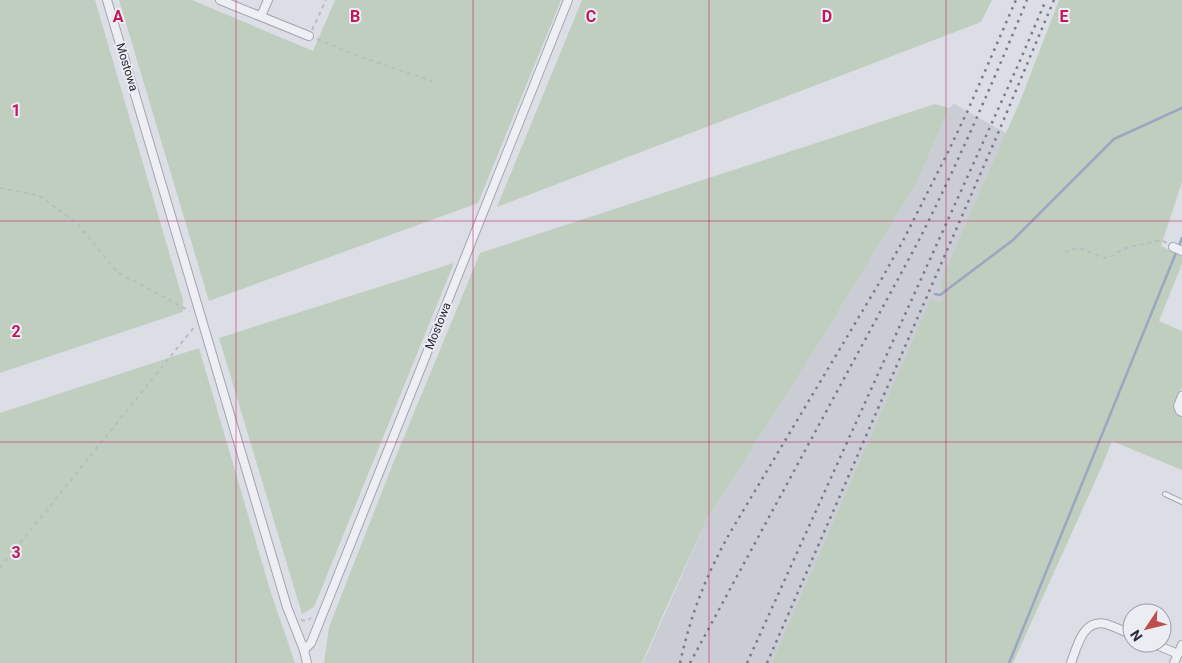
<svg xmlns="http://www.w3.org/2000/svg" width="1182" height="663" font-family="Roboto,sans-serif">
  <rect width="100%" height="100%" fill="#dcdee5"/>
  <path fill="#cbcdd5" d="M 954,104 L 1013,137 L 967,252 L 787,663 L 643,663 L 706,521 L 826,332 L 918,180 L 949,108 Z"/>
  <g fill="#bfcebe">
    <path d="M 0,0 L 95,0 L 183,300 L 183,312 L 0,373 Z"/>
    <path d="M 119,0 L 192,0 L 313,51 L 335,0 L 561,0 L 478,203 L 209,301 Z"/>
    <path d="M 582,0 L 992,0 L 981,22 L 497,207 Z"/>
    <path d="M 1059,0 L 1182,0 L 1182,182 L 1161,246 L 1182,256 L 1182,264 L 1159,321 L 1182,331 L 1182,387 L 1174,406 L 1179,414 L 1182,415 L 1182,470 L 1112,441 L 1102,466 L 1013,663 L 772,663 L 931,299 L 941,304 L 943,300 L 941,281 L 1021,99 Z"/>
    <path d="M 935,104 L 949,108 L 918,180 L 826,332 L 706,521 L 666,608 L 642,663 L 324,663 L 329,627 L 392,466 L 480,253 Z"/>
    <path d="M 454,263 L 314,607 L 302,614 L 219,338 Z"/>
    <path d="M 199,348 L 271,593 L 295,663 L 0,663 L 0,413 Z"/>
  </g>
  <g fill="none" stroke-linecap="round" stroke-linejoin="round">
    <g stroke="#9aa6c2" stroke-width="2.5">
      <path d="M 935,294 L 940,295 L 1013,240 L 1114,139 L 1182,108"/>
      <path d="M 1009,663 L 1182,238"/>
    </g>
    <defs>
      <path id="service" d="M 1165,494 L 1182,502"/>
      <g id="minor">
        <path d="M 107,0 L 287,607 L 304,650 L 307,663"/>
        <path d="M 220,0 L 309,36"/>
        <path d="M 261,16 L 268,0"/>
        <path d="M 1173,247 L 1182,251"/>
        <path d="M 1182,396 L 1178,406 L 1180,411 L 1182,412"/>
        <path d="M 1152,643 L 1178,654"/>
        <path d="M 304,650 L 311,643 L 568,0"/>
        <path d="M 1071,663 C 1077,647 1083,618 1106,624 C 1115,627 1124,631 1132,635"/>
        <path d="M 1174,663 L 1182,645"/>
      </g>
    </defs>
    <use href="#service" stroke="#a2a5ae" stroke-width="6"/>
    <use href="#minor" stroke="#a2a5ae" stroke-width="10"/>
    <g stroke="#bbbcc3" stroke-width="2" stroke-dasharray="4 4" stroke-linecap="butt">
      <path d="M 312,30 L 326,0"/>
      <path d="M 317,39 L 361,57 L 432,81"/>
      <path d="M 0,188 L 38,195 L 77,223 L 117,272 L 190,311"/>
      <path d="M 1065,252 L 1074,249 L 1079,248 L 1102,257 L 1107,258 L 1114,255 L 1123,249 L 1130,247 L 1161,240 L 1167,243"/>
      <path d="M 0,568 L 195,326"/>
      <path d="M 301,620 L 307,621 L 311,618"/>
    </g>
    <use href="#service" stroke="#eeeff4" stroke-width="4"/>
    <use href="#minor" stroke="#eeeff4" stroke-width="8"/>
    <g stroke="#777c8d" stroke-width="2.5" stroke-dasharray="2.5 5" stroke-linecap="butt">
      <path d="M 680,663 C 691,613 708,570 734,526 L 881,280 L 905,237 L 948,152 L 968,110 L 1016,0"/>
      <path d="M 690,663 L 918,242 C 958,163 993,82 1027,0"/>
      <path d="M 747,663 L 1019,63 L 1046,0"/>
      <path d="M 767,663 L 996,138 L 1054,0"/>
    </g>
  </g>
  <path fill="none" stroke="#c2185b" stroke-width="1" stroke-opacity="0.55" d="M 236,0 L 236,663M 473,0 L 473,663M 709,0 L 709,663M 946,0 L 946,663M 0,221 L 1182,221M 0,442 L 1182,442"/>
  <g text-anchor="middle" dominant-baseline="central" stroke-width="4" stroke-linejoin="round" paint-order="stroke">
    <g font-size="12" fill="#282b39" stroke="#ebedf3">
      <text transform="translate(127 67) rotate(73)">Mostowa</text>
      <text transform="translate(438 326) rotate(-68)">Mostowa</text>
    </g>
  </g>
  <g font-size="16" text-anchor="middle" font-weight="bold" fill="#c2185b" stroke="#ebedf3" stroke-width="4" stroke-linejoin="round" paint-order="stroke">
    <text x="118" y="22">A</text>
    <text x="355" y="22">B</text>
    <text x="591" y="22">C</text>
    <text x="827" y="22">D</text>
    <text x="1064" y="22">E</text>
    <text x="16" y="116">1</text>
    <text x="16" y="337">2</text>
    <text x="16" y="558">3</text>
  </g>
  <g transform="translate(1147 628) rotate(235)"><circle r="24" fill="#ebedf3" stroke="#9d9fa9"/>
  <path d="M0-4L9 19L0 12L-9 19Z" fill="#bf4f4c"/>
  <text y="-8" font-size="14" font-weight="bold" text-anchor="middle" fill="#282b39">N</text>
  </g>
</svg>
